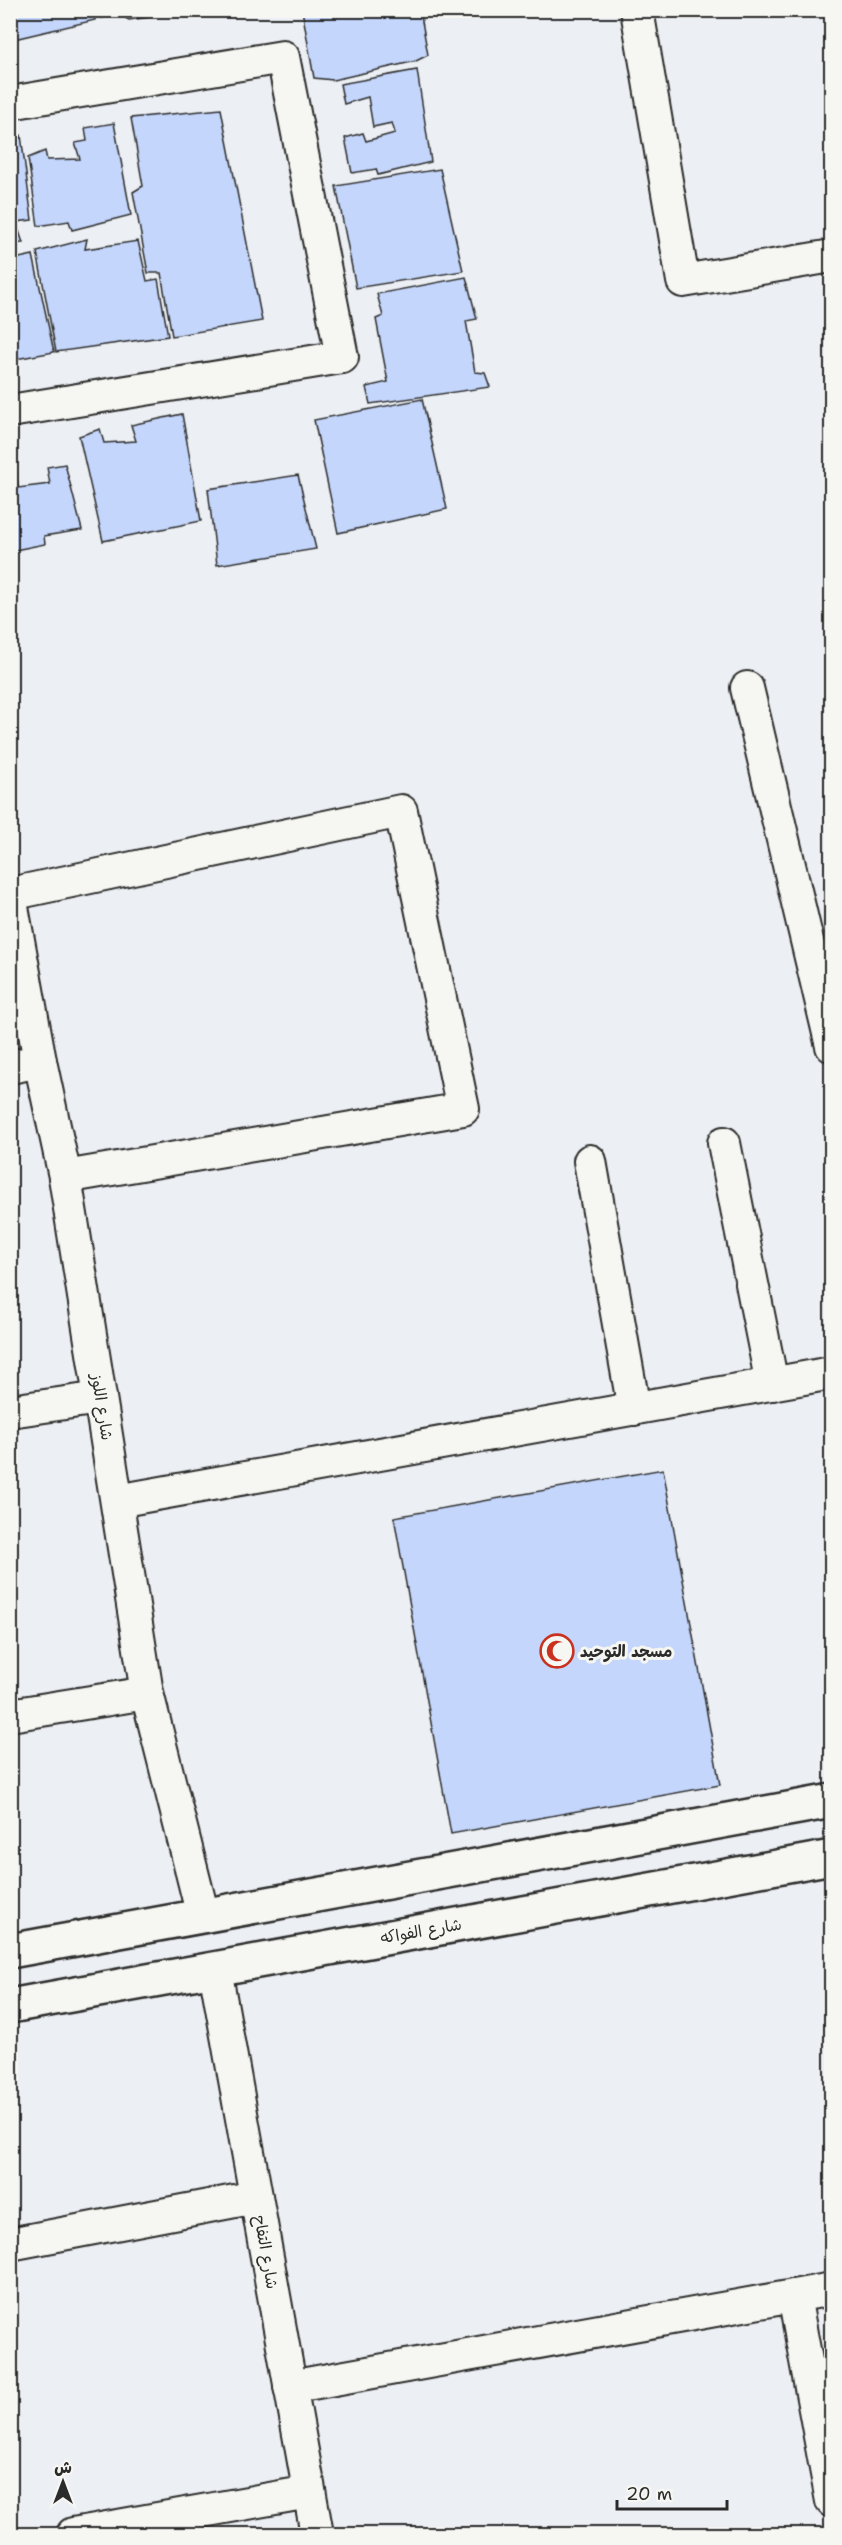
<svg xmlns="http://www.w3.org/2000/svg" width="842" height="2545" font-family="'Shantell Sans','Playpen Sans Arabic',sans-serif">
  <rect width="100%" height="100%" fill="#ecf0f4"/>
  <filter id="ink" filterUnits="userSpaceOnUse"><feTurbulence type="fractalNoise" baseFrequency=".0167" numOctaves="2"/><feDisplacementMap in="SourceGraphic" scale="12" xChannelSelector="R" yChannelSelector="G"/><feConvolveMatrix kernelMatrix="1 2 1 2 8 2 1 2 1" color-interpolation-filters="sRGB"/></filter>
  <g filter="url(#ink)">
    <g fill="#c4d6fc" stroke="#2b2b2b" stroke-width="1.5">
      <path d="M 10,10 L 94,10 L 95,20 L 10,40 Z"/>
      <path d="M 100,10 L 163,10 L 150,17 L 129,20 L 120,15 L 101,18 Z"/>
      <path d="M 302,10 L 420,10 L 428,55 L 416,61 L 333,80 L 314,78 Z"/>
      <path d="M 417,70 L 431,162 L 378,175 L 376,169 L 352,173 L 345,138 L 363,133 L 366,141 L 395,133 L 392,123 L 373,127 L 368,97 L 344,104 L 340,84 Z"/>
      <path d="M 221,109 L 262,321 L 172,336 L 161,273 L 148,273 L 133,192 L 143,186 L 131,118 Z"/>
      <path d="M 114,123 L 131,215 L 72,230 L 69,221 L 38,226 L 28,158 L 45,151 L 47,160 L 80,159 L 75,143 L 87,141 L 85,128 Z"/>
      <path d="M 21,135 L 32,220 L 16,222 L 23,243 L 10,245 L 10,136 Z"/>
      <path d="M 440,169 L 463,271 L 356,288 L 336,186 Z"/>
      <path d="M 87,239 L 85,249 L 138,241 L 147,281 L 158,279 L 168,336 L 56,352 L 37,252 Z"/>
      <path d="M 33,255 L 54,352 L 10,360 L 10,260 Z"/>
      <path d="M 466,277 L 477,319 L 466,321 L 475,372 L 485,373 L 490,387 L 370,404 L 366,387 L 388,382 L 376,319 L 383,316 L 377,294 Z"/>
      <path d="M 422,399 L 447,509 L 338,533 L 314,420 Z"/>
      <path d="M 182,414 L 201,521 L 103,541 L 79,436 L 100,429 L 104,443 L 136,441 L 131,425 Z"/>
      <path d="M 65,464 L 82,530 L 44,536 L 45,544 L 10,551 L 10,469 L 16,468 L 18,488 L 50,484 L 47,467 Z"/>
      <path d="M 298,475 L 316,549 L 217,565 L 208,489 Z"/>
      <path d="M 663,1469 L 720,1785 L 451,1834 L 394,1517 Z"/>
    </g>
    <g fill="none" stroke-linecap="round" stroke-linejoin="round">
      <defs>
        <g id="street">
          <path d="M 637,10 L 683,281 L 832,256"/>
          <path d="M 10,103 L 283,57 L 342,357 L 10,411"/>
          <path d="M 747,688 L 832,1046"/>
          <path d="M 10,894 L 401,811 L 463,1109 L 65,1177"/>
          <path d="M 10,896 L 40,1061 L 65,1177 L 147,1693 L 203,1916"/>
          <path d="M 10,1067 L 40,1061"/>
          <path d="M 724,1143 L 772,1384"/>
          <path d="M 590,1161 L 634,1409"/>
          <path d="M 10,1411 L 100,1398"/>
          <path d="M 117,1501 L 832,1373"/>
          <path d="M 10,1715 L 147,1693"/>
          <path d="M 215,1969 L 317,2534"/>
          <path d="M 10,2244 L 256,2197"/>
          <path d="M 794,2296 L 832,2501"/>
          <path d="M 290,2387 L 832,2289"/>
          <path d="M 73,2534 L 309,2492"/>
        </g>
        <g id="secondary">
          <path d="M 10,1951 L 832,1801"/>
          <path d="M 10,2006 L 832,1857"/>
        </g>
      </defs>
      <use href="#street" stroke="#2b2b2b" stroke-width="36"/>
      <use href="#secondary" stroke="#2b2b2b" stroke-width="38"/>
      <use href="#street" stroke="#f6f6f2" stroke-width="32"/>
      <use href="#secondary" stroke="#f6f6f2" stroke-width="33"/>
    </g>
  </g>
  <defs>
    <symbol id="mosque-ring" viewBox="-11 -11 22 22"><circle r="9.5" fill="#f6f6f2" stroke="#c8321e" stroke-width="1.5"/><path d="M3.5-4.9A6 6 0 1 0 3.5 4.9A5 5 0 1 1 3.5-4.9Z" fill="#c8321e"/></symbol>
  </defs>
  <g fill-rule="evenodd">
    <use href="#mosque-ring" x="538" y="1632" width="38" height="38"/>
  </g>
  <g text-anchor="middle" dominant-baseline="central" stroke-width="6" stroke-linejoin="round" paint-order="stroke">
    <g font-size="16" fill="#2b2b2b" stroke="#f6f6f2">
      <text transform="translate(102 1407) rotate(81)">شارع اللوز</text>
      <text transform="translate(421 1931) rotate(-10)">شارع الفواكه</text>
      <text transform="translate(266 2252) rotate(80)">شارع التفاح</text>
    </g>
    <g font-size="16" font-weight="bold" fill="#2b2b2b" stroke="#f6f6f2" text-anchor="start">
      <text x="580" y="1651">مسجد التوحيد</text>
    </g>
  </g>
  <rect width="842" height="2545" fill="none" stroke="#f6f6f2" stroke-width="36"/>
  <rect x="18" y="18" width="806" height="2509" fill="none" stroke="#2b2b2b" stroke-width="2" filter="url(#ink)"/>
  <g transform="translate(63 2482)" stroke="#f6f6f2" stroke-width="4.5" paint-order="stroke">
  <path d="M0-4.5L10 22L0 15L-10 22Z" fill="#2b2b2b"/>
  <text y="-9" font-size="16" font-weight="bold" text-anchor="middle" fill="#2b2b2b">ش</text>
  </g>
  <path d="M617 2500v9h110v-9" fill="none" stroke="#2b2b2b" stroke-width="3"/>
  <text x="626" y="2500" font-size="18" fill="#2b2b2b" stroke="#f6f6f2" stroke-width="4.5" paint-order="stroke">20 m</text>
</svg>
